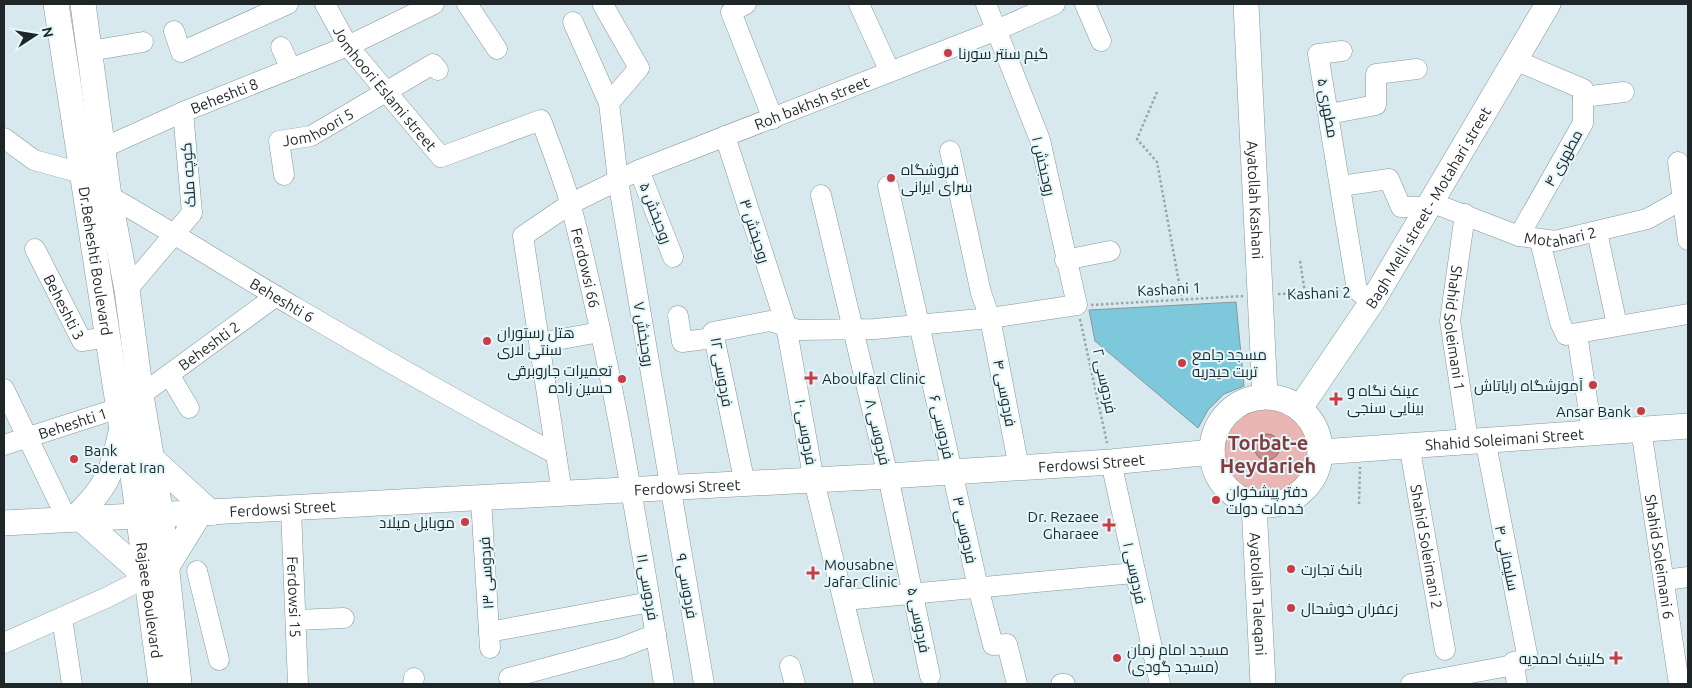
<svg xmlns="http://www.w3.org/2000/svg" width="1692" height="688" font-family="Ubuntu,Cairo,sans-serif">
  <rect width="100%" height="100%" fill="#d7e9ee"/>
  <circle fill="#e9b6b3" cx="1265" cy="450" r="49"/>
  <circle fill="#cb8b88" stroke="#976d6b" cx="1267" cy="447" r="13"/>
  <path fill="#7dc8db" stroke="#86989c" d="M 1236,302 L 1244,386 L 1224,394 L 1208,410 L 1198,428 L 1095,341 L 1089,310 Z"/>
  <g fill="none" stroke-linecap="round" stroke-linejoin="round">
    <defs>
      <g id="minor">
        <path id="s1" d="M 325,4 L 348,46 L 441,157 L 541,120 C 551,148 563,177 571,206 C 612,363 637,524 664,684"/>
        <path d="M 467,4 L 497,49"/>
        <path d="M 605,4 L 603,5 L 639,68 L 609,103 L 618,180 L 704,684"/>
        <path d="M 746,4 L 731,12 L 773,119"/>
        <path d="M 859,4 L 890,72"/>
        <path d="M 1085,4 L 1101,41"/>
        <path d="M 573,22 L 609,103"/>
        <path d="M 174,31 L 181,52 L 288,4"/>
        <path d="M 281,47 L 291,69"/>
        <path d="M 90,51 L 143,42"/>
        <path d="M 1342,51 L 1318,54 L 1357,290 L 1372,302"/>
        <path d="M 1515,60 L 1583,89 L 1583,123 L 1519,236"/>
        <path d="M 1583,97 L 1624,92"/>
        <path d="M 1329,114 L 1376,105 L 1376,74 L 1417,69"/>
        <path d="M 725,136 L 786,325 L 814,481 L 864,684"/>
        <path d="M 4,138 L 34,160 L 81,173"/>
        <path id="s2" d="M 103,148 L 183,112 L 348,46 L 434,4"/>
        <path d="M 950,151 L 981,293 L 990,318 L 1019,468"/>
        <path d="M 1678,162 L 1688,240"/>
        <path d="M 639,170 L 673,257"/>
        <path id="s3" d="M 284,175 L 279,141 L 311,136 L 433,64 L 438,70"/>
        <path d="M 888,186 L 978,587 L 993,645 L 1007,644 L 1017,684"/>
        <path d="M 1341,186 L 1389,179 L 1401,207 L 1430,207"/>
        <path d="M 821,195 L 888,476 L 930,676"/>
        <path id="s4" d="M 109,196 C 173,232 234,272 298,309 C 383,359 469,408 556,454"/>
        <path id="s5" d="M 1433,203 L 1519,236 L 1555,241 L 1647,219 L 1683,199 L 1688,199"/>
        <path id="s6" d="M 1465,214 L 1450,321 L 1468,440"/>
        <path d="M 1597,232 L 1617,325"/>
        <path d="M 1540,241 L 1560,322 L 1566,335 L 1688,314"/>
        <path id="s7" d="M 35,249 L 82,341 L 108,337"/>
        <path d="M 1065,260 L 1110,251"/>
        <path d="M 127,290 L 192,213 L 183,112"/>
        <path d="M 678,316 L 682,342 L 714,338"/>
        <path d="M 1577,334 L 1592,432"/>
        <path d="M 540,343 L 600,332"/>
        <path d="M 170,376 L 189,408"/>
        <path d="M 4,389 L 67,519"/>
        <path id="s8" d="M 141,395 L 276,296"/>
        <path id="s9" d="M 1641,429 L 1679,684"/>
        <path d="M 1485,439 L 1528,659 L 1513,662 L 1514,665"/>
        <path id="s10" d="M 1409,444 L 1445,650"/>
        <path id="s11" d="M 4,445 L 119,408"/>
        <path d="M 1111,462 L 1160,684"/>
        <path d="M 745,484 L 713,332 L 770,321 L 798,330 L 875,329 L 990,318 L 1077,305 L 1040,140 L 986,4"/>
        <path id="s12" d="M 562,493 L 523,236 L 570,204 L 639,170 L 997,30 L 1055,4"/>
        <path d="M 481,499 L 490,648"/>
        <path id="s13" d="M 291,509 L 298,684"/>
        <path d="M 197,571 L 219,660"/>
        <path d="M 1665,580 L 1688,577"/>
        <path d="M 845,600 L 1134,573"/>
        <path d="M 62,618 L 72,684"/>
        <path d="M 296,620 L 344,618"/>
        <path d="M 489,632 L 650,602"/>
        <path d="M 4,643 L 108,597 L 147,577"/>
        <path d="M 1514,665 L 1517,684"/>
        <path d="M 790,666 L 795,684"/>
        <path d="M 509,678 L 620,648 L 656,634"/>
        <path d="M 413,684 L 414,678"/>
        <path d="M 1061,684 L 1065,684"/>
        <path d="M 1411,684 L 1514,665"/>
      </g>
      <g id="major">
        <path id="s14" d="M 56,4 L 122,429 L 129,446 L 161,684"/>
        <path d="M 83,4 L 109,196 L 127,290 L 141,395 L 161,515 L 179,684"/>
        <path id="s15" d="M 1246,4 L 1265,396"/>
        <circle cx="1266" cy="451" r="54"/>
        <path id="s16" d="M 1300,408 L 1372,302 L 1548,4"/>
        <path id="s17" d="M 1321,452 L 1688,426"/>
        <path d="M 151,458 L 211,513"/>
        <path id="s18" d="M 1254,504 L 1263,684"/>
        <path d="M 80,518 L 147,577"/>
        <path d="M 74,519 C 106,488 112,474 121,432"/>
        <path id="s19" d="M 4,523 L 888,476 L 1111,462 L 1212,452"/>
        <path d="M 166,568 L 200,513"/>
      </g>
    </defs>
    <use href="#minor" stroke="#85979b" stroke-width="21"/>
    <use href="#major" stroke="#85979b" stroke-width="26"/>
    <g stroke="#98a6aa" stroke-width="2.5" stroke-dasharray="2.5 2.5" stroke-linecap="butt">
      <path d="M 1157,92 L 1137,139 L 1157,162 L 1182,299"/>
      <path d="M 1300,261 L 1305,293"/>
      <path d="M 1278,294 L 1340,291"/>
      <path d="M 1091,305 L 1243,296"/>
      <path d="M 1080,319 L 1107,443"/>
      <path d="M 1359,504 L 1360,467"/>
    </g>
    <use href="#minor" stroke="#fff" stroke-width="20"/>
    <use href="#major" stroke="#fff" stroke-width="25"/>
  </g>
  <g fill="#ca3b43" stroke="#e4f7fb" stroke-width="2">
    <circle cx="948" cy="53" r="5"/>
    <circle cx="891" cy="178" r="5"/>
    <circle cx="487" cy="341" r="5"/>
    <circle cx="1182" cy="363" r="5"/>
    <path d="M808.5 370.5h5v5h5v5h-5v5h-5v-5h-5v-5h5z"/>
    <circle cx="622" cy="379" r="5"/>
    <circle cx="1593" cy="385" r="5"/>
    <path d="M1333.5 391.5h5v5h5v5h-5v5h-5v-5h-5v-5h5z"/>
    <circle cx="1641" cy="411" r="5"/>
    <circle cx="74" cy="459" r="5"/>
    <circle cx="1216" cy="500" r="5"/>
    <circle cx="465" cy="522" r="5"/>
    <path d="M1106.5 517.5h5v5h5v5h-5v5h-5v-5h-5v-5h5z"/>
    <circle cx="1291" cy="569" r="5"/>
    <path d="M810.5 565.5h5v5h5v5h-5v5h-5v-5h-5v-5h5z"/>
    <circle cx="1291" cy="608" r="5"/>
    <circle cx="1117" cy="658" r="5"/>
    <path d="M1613.5 650.5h5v5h5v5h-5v5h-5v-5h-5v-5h5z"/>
  </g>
  <g text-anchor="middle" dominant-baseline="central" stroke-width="4" stroke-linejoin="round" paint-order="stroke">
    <g font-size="15" fill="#1f2628" stroke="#e4f7fb" text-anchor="start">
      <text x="958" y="53">گیم سنتر سورنا</text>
      <text x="901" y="169">فروشگاه<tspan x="901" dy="17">سرای ایرانی</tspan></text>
      <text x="497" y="332">هتل رستوران<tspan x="497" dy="17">سنتی لاری</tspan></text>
      <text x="1192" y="354">مسجد جامع<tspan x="1192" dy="17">تربت حیدریه</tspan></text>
      <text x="612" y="370" text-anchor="end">تعمیرات جاروبرقی<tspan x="612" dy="17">حسین زاده</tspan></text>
      <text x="822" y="378">Aboulfazl Clinic</text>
      <text x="1583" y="385" text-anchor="end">آموزشگاه رایاتاش</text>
      <text x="1347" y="390">عینک نگاه و<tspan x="1347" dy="17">بینایی سنجی</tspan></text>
      <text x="1631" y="411" text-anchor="end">Ansar Bank</text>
      <text x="84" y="450">Bank<tspan x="84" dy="17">Saderat Iran</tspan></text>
      <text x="1226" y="491">دفتر پیشخوان<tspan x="1226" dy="17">خدمات دولت</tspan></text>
      <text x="1099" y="516" text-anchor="end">Dr. Rezaee<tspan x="1099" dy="17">Gharaee</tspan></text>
      <text x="455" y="522" text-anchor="end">موبایل میلاد</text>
      <text x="824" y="564">Mousabne<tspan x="824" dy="17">Jafar Clinic</tspan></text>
      <text x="1301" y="569">بانک تجارت</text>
      <text x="1301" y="608">زعفران خوشحال</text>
      <text x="1127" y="649">مسجد امام زمان<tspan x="1127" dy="17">(مسجد گودی)</tspan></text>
      <text x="1605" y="658" text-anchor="end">کلینیک احمدیه</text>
    </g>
    <g font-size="15" fill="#1f2628" stroke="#e4f7fb">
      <text stroke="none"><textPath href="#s1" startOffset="104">Jomhoori Eslami street</textPath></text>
      <text stroke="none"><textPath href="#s2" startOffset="132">Beheshti 8</textPath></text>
      <text stroke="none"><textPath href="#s12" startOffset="579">Roh bakhsh street</textPath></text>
      <text transform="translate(1328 108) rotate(80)">مطهری ۵</text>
      <text stroke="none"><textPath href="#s3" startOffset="76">Jomhoori 5</textPath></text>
      <text transform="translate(1563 158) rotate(-61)">مطهری ۴</text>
      <text transform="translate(1044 166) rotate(77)">روحبخش ۱</text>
      <text transform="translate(188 175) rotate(-94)">کوچه ملک</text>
      <text stroke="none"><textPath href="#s15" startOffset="196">Ayatollah Kashani</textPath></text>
      <text stroke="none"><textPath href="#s16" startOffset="238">Bagh Melli street - Motahari street</textPath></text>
      <text transform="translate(656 213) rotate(69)">روحبخش ۵</text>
      <text transform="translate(755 231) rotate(72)">روحبخش ۳</text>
      <text stroke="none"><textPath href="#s5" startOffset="134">Motahari 2</textPath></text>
      <text stroke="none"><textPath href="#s14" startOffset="260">Dr.Beheshti Boulevard</textPath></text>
      <text stroke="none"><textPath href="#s1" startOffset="454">Ferdowsi 66</textPath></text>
      <text transform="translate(1169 289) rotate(-3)">Kashani 1</text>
      <text transform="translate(1319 293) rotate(-2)">Kashani 2</text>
      <text stroke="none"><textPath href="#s4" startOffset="202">Beheshti 6</textPath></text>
      <text stroke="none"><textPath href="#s7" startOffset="65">Beheshti 3</textPath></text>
      <text stroke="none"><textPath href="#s6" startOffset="115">Shahid Soleimani 1</textPath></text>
      <text transform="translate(644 334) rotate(81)">روحبخش ۷</text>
      <text stroke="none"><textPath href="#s8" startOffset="84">Beheshti 2</textPath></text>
      <text transform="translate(722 372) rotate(80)">فردوسی ۱۲</text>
      <text transform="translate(1105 381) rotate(78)">فردوسی ۲</text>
      <text transform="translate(1005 393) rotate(79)">فردوسی ۴</text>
      <text stroke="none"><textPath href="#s11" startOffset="72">Beheshti 1</textPath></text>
      <text transform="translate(942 427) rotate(77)">فردوسی ۶</text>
      <text transform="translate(806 432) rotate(80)">فردوسی ۱۰</text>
      <text transform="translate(878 432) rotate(77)">فردوسی ۸</text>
      <text stroke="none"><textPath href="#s17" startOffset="184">Shahid Soleimani Street</textPath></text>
      <text stroke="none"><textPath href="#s19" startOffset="1089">Ferdowsi Street</textPath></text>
      <text stroke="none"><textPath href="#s19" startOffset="684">Ferdowsi Street</textPath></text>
      <text stroke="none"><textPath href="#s19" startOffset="279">Ferdowsi Street</textPath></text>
      <text transform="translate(965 530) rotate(78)">فردوسی ۳</text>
      <text stroke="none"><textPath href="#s10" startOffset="104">Shahid Soleimani 2</textPath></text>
      <text stroke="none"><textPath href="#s9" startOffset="129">Shahid Soleimani 6</textPath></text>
      <text transform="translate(1507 558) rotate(78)">سلیمانی ۴</text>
      <text transform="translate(486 573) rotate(-93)">فردوسی ۱۳</text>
      <text transform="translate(1135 573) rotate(78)">فردوسی ۱</text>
      <text transform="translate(687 586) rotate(80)">فردوسی ۹</text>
      <text transform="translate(648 587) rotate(80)">فردوسی ۱۱</text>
      <text stroke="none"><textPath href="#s18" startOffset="90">Ayatollah Taleqani</textPath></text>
      <text stroke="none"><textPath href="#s13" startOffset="88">Ferdowsi 15</textPath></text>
      <text stroke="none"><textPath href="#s14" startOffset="604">Rajaee Boulevard</textPath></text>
      <text transform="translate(919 620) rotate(79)">فردوسی ۵</text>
    </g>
    <g font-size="20" font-weight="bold" fill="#843b3b" stroke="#e4f7fb">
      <text x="1268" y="442">Torbat-e<tspan x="1268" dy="23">Heydarieh</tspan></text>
    </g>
  </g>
  <rect width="1692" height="688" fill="none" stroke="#1f2628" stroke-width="10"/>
  <g transform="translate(35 35) rotate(78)" stroke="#e4f7fb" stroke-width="4" paint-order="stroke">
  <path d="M0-4L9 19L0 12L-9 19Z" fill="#1f2628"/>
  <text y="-8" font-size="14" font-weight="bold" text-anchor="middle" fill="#1f2628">N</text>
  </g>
</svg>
